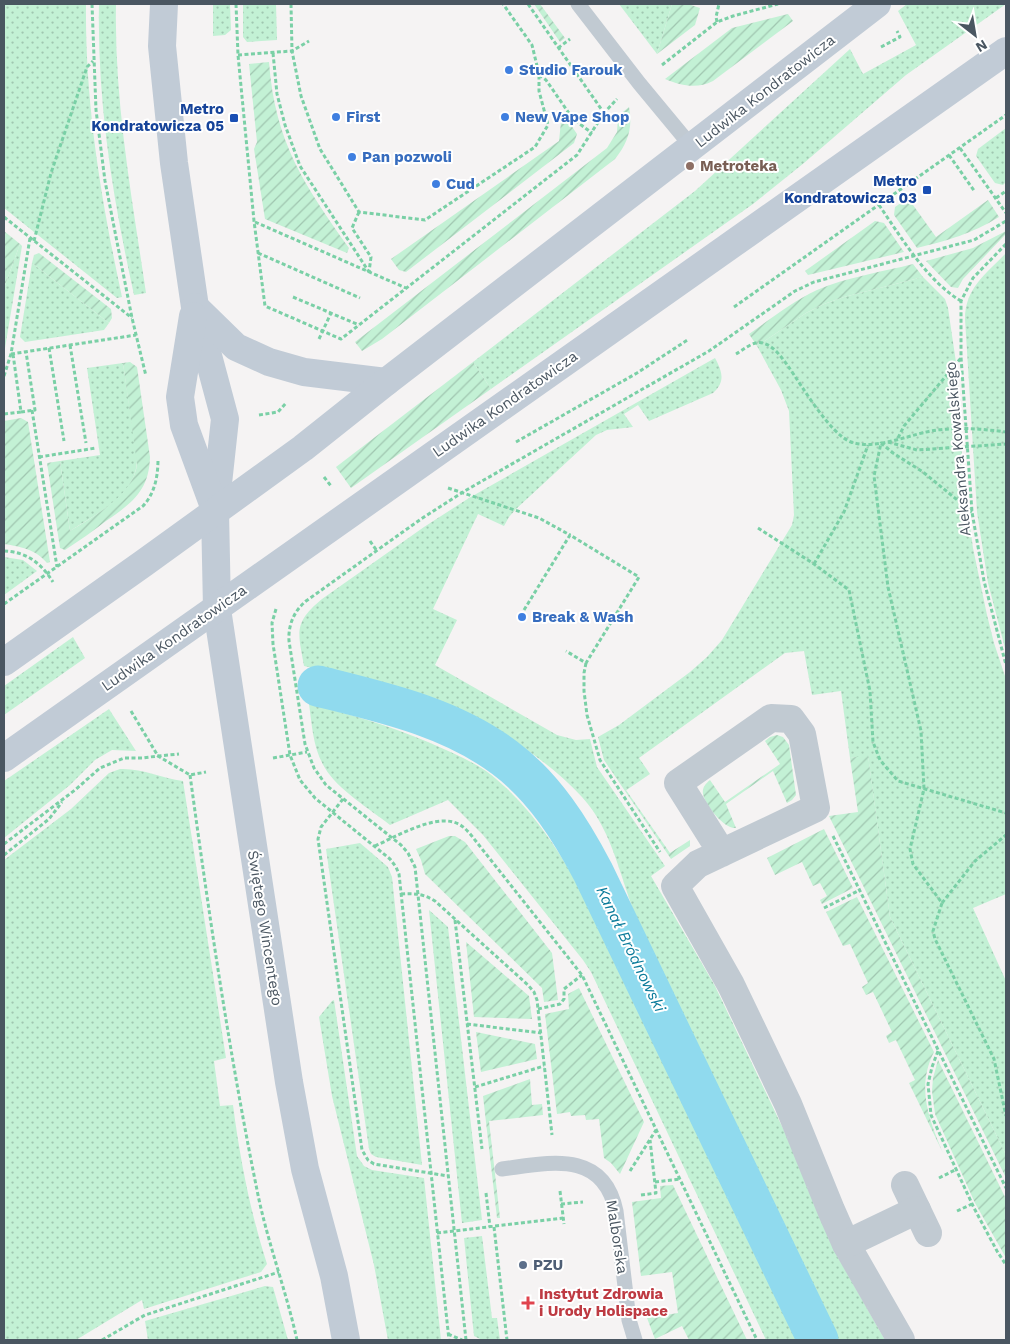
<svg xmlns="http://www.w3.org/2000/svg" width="1010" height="1344" font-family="'Work Sans',sans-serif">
  <defs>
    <pattern id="grass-dots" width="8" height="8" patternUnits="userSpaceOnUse" patternTransform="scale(1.25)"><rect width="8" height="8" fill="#c3f1d5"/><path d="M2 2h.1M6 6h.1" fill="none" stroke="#a0c6b0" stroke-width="1.8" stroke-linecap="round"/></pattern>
    <pattern id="garden-furrows" width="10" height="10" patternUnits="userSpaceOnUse" patternTransform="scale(1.25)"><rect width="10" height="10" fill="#c3f1d5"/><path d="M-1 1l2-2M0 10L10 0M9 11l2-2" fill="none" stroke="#a0c6b0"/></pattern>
  </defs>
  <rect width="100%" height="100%" fill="#f5f3f3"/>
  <g fill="url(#grass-dots)">
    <path d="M 4,4 L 86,4 C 85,104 101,199 122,297 L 117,298 L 4,208 Z"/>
    <path d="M 99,4 L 116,4 C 114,101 132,198 146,293 L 134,295 C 113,199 97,103 99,4 Z"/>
    <path d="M 213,4 L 230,4 L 231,30 L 225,35 L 213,36 Z"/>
    <path d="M 243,4 L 276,4 L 277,40 L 247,42 L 243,37 Z"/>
    <path d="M 619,4 L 672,4 L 657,54 Z"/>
    <path d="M 907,4 L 1006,4 L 906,75 L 804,163 L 753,204 L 491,389 L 473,362 L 695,191 L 850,49 L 863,74 L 916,45 L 898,11 Z"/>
    <path d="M 1006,128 L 1006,182 L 1003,185 L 995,183 L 976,156 L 978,149 Z"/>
    <path d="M 20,244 L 22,246 L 4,354 L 4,288 Z"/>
    <path d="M 1006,253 L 1006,652 L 988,583 L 977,512 L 965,319 C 965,288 986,274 1006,253 Z"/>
    <path d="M 32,263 L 109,323 L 104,330 L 25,342 L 20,337 Z"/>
    <path d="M 923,277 L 945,299 L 948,308 L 958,376 L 963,476 L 973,548 L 987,615 L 994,643 L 1006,679 L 1006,894 L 973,908 L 1006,981 L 1006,1155 L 890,917 L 868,756 L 850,758 L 841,691 L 812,695 L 804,651 L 785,653 L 639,758 L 650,774 L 625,791 L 604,760 L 598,737 L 619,725 L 690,672 L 707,657 L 722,640 L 792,525 L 794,515 L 789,411 L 781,390 L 757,346 L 806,313 L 824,304 L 844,297 Z"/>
    <path d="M 715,358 C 722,371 726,382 713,393 L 649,421 L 638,405 L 624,414 L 633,427 L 607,430 L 596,435 L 516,509 L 509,517 L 504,526 L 478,514 L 433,609 L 457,620 L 435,665 L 557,735 L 576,740 L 590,739 L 597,767 L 665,866 L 651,876 L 715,986 L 789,1141 L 834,1250 L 885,1340 L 838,1340 C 772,1202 704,1065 640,926 C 620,882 615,833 582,797 C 509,719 404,688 304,666 C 298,632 293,623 322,599 L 424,527 L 469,498 Z"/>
    <path d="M 123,363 L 137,459 C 137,496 97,513 70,531 L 60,461 L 100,455 L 87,368 Z"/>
    <path d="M 4,557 L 23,560 L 37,571 L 4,595 Z"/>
    <path d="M 73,637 L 85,658 L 4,715 L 4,686 Z"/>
    <path d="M 309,704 C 350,714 390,726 428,742 C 448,751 468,759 486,771 C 529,803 559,850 584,896 L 798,1340 L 766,1340 L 591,972 L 583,960 L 483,835 L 448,800 L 390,825 C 371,810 337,789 325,768 C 313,749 312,725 309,704 Z"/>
    <path d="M 109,709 L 136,751 L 112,750 L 95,760 L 70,785 L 4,838 L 4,781 Z"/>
    <path d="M 120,769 C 142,768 161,778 183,781 L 226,1058 L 214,1061 L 220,1106 L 233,1105 C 240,1159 250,1211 267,1264 L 261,1272 L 144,1309 L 142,1300 L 76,1340 L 4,1340 L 4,860 L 71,809 L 109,773 Z"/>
    <path d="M 360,843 L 388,867 L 392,877 L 422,1165 L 376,1157 L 371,1154 L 369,1149 L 326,849 Z"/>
    <path d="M 429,910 L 448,927 L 482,1220 L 462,1223 Z"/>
    <path d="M 334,1000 L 357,1156 L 364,1166 L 372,1170 L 424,1178 L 441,1340 L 388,1340 L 374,1265 L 332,1096 L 319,1017 L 332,1001 Z"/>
    <path d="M 482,1236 L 492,1318 L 497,1318 L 500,1340 L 482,1340 L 474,1336 L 464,1238 Z"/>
    <path d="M 265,1286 L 273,1287 L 288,1340 L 148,1340 L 145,1321 Z"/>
  </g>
  <g fill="url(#garden-furrows)">
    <path d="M 534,4 L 540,4 L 565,38 L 560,42 Z"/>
    <path d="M 672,4 L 688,4 L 700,8 L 695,25 L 657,54 Z"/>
    <path d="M 788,14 L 793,21 L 713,81 C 697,89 682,86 665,79 L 732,28 Z"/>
    <path d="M 269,62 C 275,142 304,185 349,248 L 347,253 L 265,219 L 254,149 L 257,142 L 249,64 Z"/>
    <path d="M 629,107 C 633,128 628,143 615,159 L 382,339 L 362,351 L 355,342 L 607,148 L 617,132 L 618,116 Z"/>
    <path d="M 562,112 L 577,134 L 574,143 L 406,272 L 399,270 L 391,259 L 559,141 Z"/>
    <path d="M 908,198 L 936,237 L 988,200 L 999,217 C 971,234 949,240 917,248 L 894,215 L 895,207 Z"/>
    <path d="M 875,221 L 884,223 L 904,252 L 808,275 L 805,271 Z"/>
    <path d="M 4,231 L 20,244 L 4,288 Z"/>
    <path d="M 1006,231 L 1006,234 L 963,279 L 958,288 L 951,287 L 926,261 L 973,248 Z"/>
    <path d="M 39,253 L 111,309 L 112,318 L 109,323 L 32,263 L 34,255 Z"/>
    <path d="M 913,264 L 923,277 L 844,297 L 824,304 L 806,313 L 757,346 L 749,334 C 771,319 793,301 817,290 C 847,277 882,272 913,264 Z"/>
    <path d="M 130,362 L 137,367 L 150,457 C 149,491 132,503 106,521 C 93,531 79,541 65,550 L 60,548 L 47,463 L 60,461 L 70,531 C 94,516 134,495 137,464 L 123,363 Z"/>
    <path d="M 473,362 L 491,389 L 351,488 L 336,467 Z"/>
    <path d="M 21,418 L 28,422 L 50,562 L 47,563 C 35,549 22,547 4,544 L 4,421 Z"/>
    <path d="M 777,735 L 783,737 L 789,745 L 796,795 L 792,800 L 787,803 L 773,771 L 726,804 L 736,828 C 725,830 705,805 703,794 C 702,788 705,784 710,780 L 725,802 L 780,764 L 765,741 L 770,737 Z"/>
    <path d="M 868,755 L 890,917 L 1006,1155 L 1006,1178 L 829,816 L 858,812 L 850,758 Z"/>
    <path d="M 626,790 L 670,853 L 690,840 L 690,846 L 671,859 L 625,791 Z"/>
    <path d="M 824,829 L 853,888 L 822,904 L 820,900 L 827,896 L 820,883 L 813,886 L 802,862 L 775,875 L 767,858 Z"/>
    <path d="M 449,836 L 455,836 L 465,842 L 552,953 L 558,1000 L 544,1002 L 542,988 L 425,874 L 421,860 L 416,849 Z"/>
    <path d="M 857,897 L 934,1052 C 916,1087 929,1120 943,1153 L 909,1083 L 915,1080 L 896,1040 L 889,1043 L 886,1036 L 892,1032 L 873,992 L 866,995 L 862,987 L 868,983 L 850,944 L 843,946 L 826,912 Z"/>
    <path d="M 466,942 L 529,996 L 532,1019 L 474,1017 Z"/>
    <path d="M 579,988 L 644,1122 L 620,1174 L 611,1163 L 604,1158 L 599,1119 L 586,1120 L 585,1115 L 571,1116 L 570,1112 L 557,1114 L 545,1014 L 569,1009 L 568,994 Z"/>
    <path d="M 476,1032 L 535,1044 L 537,1059 L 481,1072 Z"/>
    <path d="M 938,1060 L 1006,1199 L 1006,1258 L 975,1203 L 935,1114 L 932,1091 L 933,1078 Z"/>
    <path d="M 530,1079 L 532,1105 L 542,1104 L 543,1115 L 489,1121 L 500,1218 L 497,1218 L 483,1096 Z"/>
    <path d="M 673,1185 L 747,1340 L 689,1340 L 682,1326 L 655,1339 L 647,1318 L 678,1313 L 672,1272 L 641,1276 L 632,1202 L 661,1198 L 660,1186 Z"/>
  </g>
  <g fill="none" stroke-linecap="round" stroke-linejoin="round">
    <path stroke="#90daee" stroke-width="41" d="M 318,686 C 382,702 451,717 505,758 C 544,787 571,830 593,872 L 818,1340"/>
    <g stroke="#7ad0a6" stroke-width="3" stroke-dasharray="4 2.5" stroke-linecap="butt">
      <path d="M 92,4 L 96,110 L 105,181 L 132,318 L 146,376"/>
      <path d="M 236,4 L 238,55 L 254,221 L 265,306 L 341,339 L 577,155 L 604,113 L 617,99"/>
      <path d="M 291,4 L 292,51 L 301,96 L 320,149 L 359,212 L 425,220 L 535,147 L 548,125 L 539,91 L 539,74 L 532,45 L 503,4"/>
      <path d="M 528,4 L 604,113"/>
      <path d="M 717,22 L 716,17 L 719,4"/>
      <path d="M 881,47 L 900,37 L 897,31"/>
      <path d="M 558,48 L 570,39"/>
      <path d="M 273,53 L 277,94 L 285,125 L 300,166 L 369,272"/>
      <path d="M 238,55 L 292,51 L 309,41"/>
      <path d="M 662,65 L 717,22 L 733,16 L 778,4"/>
      <path d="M 539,75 L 546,80 L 573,119 L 592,133"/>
      <path d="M 960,148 L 1006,213"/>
      <path d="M 949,155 L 975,192"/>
      <path d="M 996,198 L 1006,191"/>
      <path d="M 879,205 C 901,237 927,281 961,301"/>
      <path d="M 359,212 L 352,228 L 371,257 L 369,272"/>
      <path d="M 4,217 L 132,318"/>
      <path d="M 255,222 L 406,288"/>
      <path d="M 34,241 L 51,173 L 87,67 L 93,61"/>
      <path d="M 1006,244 L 973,278 L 961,301 L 961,357 L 972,512 L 984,581 L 1006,665"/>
      <path d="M 258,253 L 360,298"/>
      <path d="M 293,297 L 359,325"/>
      <path d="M 734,307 L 1006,115"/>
      <path d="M 319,339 L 331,313"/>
      <path d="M 70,345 L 86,443"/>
      <path d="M 49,348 L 64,441"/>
      <path d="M 11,354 L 136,335"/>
      <path d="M 736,354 C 743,350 754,340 763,343 C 774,346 782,358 788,366 C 802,386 830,434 851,442 C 876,451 912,433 937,430 C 961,427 983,429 1006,432"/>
      <path d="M 4,376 L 11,354 L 30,238"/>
      <path d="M 32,410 L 57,567"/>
      <path d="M 21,412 L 35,410 L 26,352"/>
      <path d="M 4,414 L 21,412 L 13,354"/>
      <path d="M 259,415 L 278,412 L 286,403"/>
      <path d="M 898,438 L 904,426 L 961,358"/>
      <path d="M 516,442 L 637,373 L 689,339"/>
      <path d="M 888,442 L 917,450 L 1006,444"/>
      <path d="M 39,457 L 96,448"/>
      <path d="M 324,477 L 331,486"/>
      <path d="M 448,488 L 539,518 L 570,535"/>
      <path d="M 972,512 L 923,472 L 893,453 L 881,443 L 874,476 L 888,587 L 921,731 L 924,789 L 910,849 L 913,864 L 942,903 L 933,931 L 935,939 L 994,1059 L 1006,1116"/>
      <path d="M 758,528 L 814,564 L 849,590 L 870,691 L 873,742 L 880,760 L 898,781 L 1006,813"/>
      <path d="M 370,541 L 377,551"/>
      <path d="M 4,551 C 27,552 41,563 53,582"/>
      <path d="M 814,564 L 844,512 L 868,445"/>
      <path d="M 4,604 L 143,506 C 155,493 158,476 158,459"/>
      <path d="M 276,609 L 272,623 L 273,644 L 290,755 L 300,780 L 315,798 L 390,859 L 396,867 L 399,874 L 449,1340"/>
      <path d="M 524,610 L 570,535 L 639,577 L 586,663 L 566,651"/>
      <path d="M 586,663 L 584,673 L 584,691 L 587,715 L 600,760 L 660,852"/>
      <path d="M 131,711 L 158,756 L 179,754"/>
      <path d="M 273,758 L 307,752"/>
      <path d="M 190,775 C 209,914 229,1052 257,1190 C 267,1241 286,1290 297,1340"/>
      <path d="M 343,799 L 321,827 L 318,839 L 362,1150 L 368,1160 L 374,1164 L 448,1176"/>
      <path d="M 833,836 L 1006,1188"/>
      <path d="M 4,844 L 75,790 L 100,768 L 124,758 L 142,758 L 158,756 L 190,775 L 206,772"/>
      <path d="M 375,846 C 395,837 431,816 453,822 C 461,824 466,829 471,835 L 582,975 L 757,1340"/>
      <path d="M 4,855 L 49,819 L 62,802"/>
      <path d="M 401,894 C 414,893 424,894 435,901 L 528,985 L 534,992 L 537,1000 L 552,1135"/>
      <path d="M 942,903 L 975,861 L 1006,835"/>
      <path d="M 824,908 L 860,890"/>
      <path d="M 455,920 L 482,1149"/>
      <path d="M 538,1009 L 560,1004 L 564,999 L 564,989 L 582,975"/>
      <path d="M 467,1024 L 541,1033"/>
      <path d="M 938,1051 L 932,1067 L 928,1084 L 931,1115 L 974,1208 L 997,1251 L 1006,1265"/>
      <path d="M 475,1087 L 544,1066"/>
      <path d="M 630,1171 L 656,1130"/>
      <path d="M 939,1178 L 955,1170"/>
      <path d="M 655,1182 L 680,1179"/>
      <path d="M 560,1191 L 564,1224"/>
      <path d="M 486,1193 L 490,1227"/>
      <path d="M 641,1195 L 656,1193 L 650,1140"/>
      <path d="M 561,1204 L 583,1202"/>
      <path d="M 957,1211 L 972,1204"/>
      <path d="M 494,1227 L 507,1340"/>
      <path d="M 437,1233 L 563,1218"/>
      <path d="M 448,1334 L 462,1340"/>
      <path d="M 102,1340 L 145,1315 L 279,1272"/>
      <path d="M 466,1340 L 415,867 L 408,853 L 401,845 L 326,785 L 314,768 L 305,744 L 289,641 C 288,625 294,611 306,601 L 421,519 L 463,492 L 709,351 L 795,291 L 814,282 L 974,240 L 1006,221"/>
    </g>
    <g stroke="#c1cad2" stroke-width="15">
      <path d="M 578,4 L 639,83 L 692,147"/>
      <path d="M 502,1169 C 549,1163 603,1149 616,1211 L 629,1320 L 635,1340"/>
    </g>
    <g stroke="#c1cad2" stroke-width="28">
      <path d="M 722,853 L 678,783 L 771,718 L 791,719 L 802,734 L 816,808 L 698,864 L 675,886 L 731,985 L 788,1104 L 831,1210 L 846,1244 L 901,1340"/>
      <path d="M 905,1185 L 928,1233"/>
      <path d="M 846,1244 L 917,1210"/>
    </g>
    <g stroke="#c1cbd6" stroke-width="28">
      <path d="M 164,4 L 162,46 L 174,163 L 195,307 L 225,419 L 215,511 L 217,609 L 289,1082 L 305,1169 L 334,1276 L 346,1340"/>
      <path d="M 195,307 L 236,347 L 269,362 L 304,372 L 386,382"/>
      <path d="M 193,316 L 180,397 L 184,425 L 213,504"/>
      <path d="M 4,662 L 144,563 L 303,448 L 386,382 L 877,4"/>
      <path d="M 4,758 L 1006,51"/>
    </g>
  </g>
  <g fill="#3f7fe0" stroke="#fff" stroke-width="2">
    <circle cx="509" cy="70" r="5"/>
    <circle cx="336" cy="117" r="5"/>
    <circle cx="505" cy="117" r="5"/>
    <circle cx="352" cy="157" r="5"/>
    <circle cx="436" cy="184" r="5"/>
    <circle cx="522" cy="617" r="5"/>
  </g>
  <g fill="#1a4fb4" stroke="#fff" stroke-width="2">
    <rect x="229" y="113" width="10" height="10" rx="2.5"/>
    <rect x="922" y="185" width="10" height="10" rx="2.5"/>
  </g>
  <circle fill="#8d6e63" stroke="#fff" stroke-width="2" cx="690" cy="166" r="5"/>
  <circle fill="#5c6f8a" stroke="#fff" stroke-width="2" cx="523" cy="1265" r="5"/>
  <path fill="#e0444e" stroke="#fff" stroke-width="2" d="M525.5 1295.5h5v5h5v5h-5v5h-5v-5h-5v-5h5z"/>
  <g text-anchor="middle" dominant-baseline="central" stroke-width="4" stroke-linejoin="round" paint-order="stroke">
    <g font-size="15" font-weight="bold" fill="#366cbe" stroke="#fff" text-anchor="start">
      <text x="519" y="70">Studio Farouk</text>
      <text x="346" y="117">First</text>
      <text x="515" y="117">New Vape Shop</text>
      <text x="362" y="157">Pan pozwoli</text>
      <text x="446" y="184">Cud</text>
      <text x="532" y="617">Break &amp; Wash</text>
    </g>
    <g font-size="15" fill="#4a5661" stroke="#fff">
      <text transform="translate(765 91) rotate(-38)">Ludwika Kondratowicza</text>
      <text transform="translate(505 404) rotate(-35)">Ludwika Kondratowicza</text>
      <text transform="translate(958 449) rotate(-95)">Aleksandra Kowalskiego</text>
      <text transform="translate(174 638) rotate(-35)">Ludwika Kondratowicza</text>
      <text transform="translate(265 928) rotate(81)">Świętego Wincentego</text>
      <text transform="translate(617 1237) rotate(81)">Malborska</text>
    </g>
    <g font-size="15" font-weight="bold" fill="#164399" stroke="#fff" text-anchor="end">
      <text x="224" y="109">Metro<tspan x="224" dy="17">Kondratowicza 05</tspan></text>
      <text x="917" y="181">Metro<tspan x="917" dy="17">Kondratowicza 03</tspan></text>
    </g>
    <g font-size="15" font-weight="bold" fill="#785e54" stroke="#fff" text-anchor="start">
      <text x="700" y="166">Metroteka</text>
    </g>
    <g font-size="15" font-weight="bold" fill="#4e5e75" stroke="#fff" text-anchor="start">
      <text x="533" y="1265">PZU</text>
    </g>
    <g font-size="15" font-weight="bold" fill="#be3a42" stroke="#fff" text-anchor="start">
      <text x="539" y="1294">Instytut Zdrowia<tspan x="539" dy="17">i Urody Holispace</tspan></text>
    </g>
    <g font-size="16" font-style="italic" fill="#0c7c9b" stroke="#fff">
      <text transform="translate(631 949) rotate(64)">Kanał Bródnowski</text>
    </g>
  </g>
  <rect width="1010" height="1344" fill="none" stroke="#4a5661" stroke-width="10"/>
  <g transform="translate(975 35) rotate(149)" stroke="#ffffff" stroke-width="4" paint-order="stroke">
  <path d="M0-4L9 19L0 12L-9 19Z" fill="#4a5661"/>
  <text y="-8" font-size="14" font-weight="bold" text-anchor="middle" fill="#4a5661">N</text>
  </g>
</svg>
